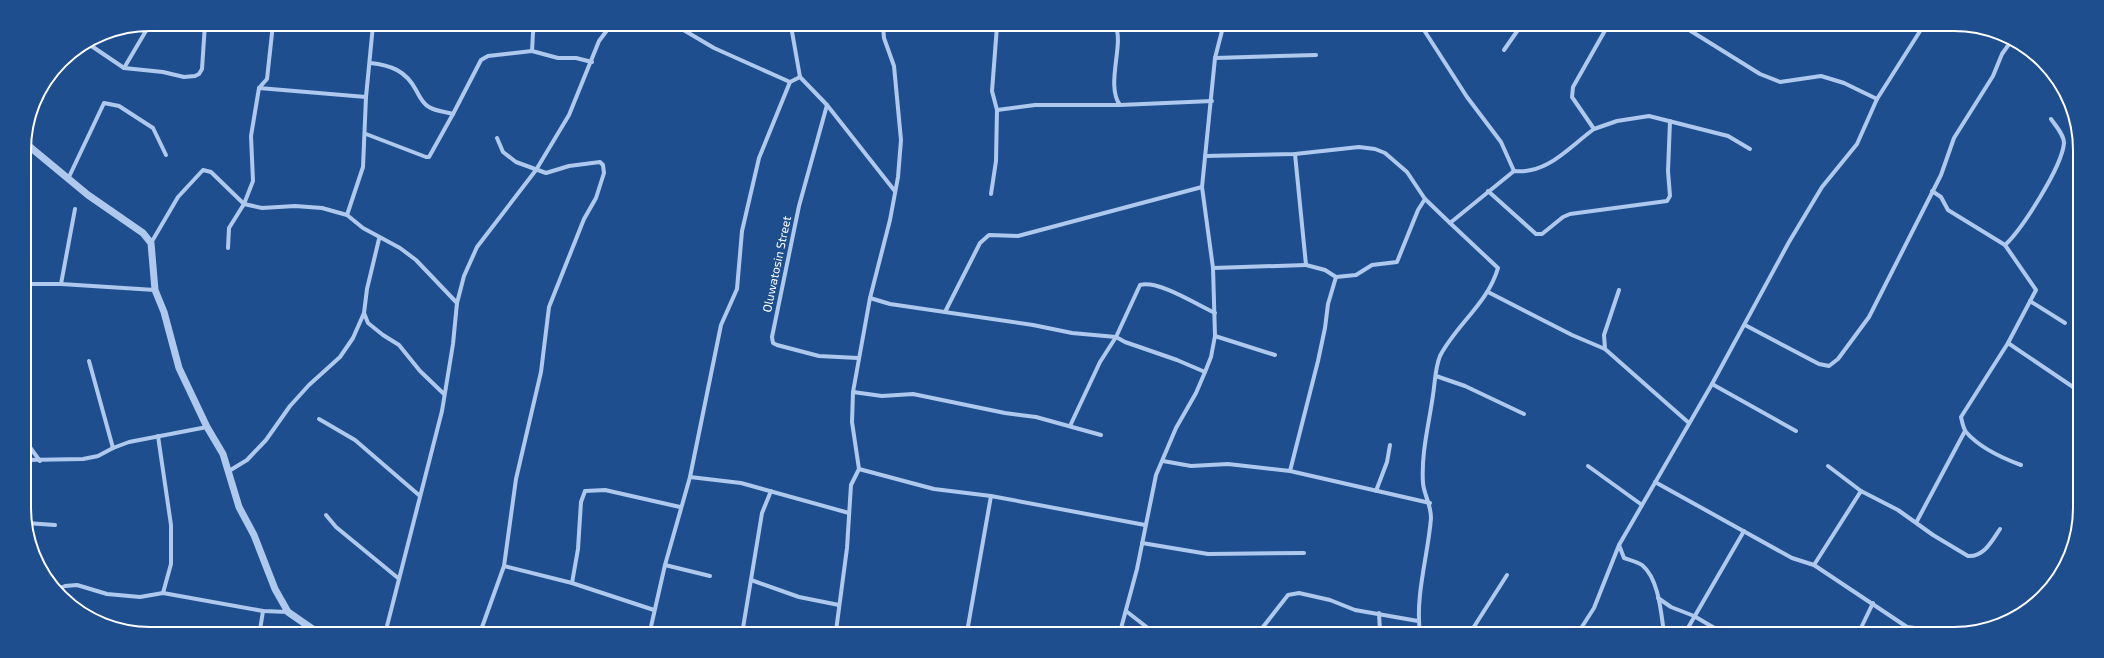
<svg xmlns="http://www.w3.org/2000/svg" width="2104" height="658" font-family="'Exo 2',sans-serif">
  <rect width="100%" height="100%" fill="#1f4e8e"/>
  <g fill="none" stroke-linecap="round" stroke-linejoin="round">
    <g stroke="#aec9ed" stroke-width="4">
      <path d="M 675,25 L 714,48 L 790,82"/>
      <path d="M 791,26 L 800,77 L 827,105 L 894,190"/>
      <path d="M 1115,26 C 1125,42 1105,85 1120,105 L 1212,101"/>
      <path d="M 1422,27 L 1467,97 L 1501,142 L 1514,171"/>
      <path d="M 1607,27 L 1573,87 L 1572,97 L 1594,129 L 1617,121 L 1649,116 L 1728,136 L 1750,149"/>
      <path d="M 1686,28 L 1760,74 L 1780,82 L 1821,76 L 1844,83 L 1877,99"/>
      <path d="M 87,43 L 124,68 L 163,72 L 184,77 L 195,76 L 199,74 L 202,69 L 205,24"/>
      <path d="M 1504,50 L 1520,27"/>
      <path d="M 532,51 L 558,58 L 576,58 L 592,62"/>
      <path d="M 1215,58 L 1316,55"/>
      <path d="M 370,63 C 391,65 406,71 416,90 C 419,96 423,104 429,107 C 435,111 446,112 453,114 L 481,60 L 488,56 L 532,51 L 533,33 L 535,25"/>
      <path d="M 124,68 L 150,24"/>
      <path d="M 259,88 L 366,97"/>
      <path d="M 827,105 L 799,206 L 772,337 L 773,343 L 777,345 L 819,356 L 858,358"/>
      <path d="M 997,110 L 1035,105 L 1120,105"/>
      <path d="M 366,134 L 426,157 L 429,157 L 453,114"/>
      <path d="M 1295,154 L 1306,265 L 1325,270 L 1336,277 L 1356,275 L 1372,265 L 1397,262 L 1418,210 L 1425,199"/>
      <path d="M 1205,156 L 1295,154 L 1359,147 L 1375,149 L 1385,153 L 1407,172 L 1425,199 L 1450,223"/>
      <path d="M 68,179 L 104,103 L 119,106 L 153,128 L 166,155"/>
      <path d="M 1488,191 L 1536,234 L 1542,234 L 1563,217 L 1570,214 L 1667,201 L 1670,196 L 1668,171 L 1670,121"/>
      <path d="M 1932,191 L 1941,197 L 1948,210 L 2005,245 C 2022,229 2062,167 2064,143 C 2064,135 2056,126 2051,119"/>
      <path d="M 991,194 L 996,161 L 997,110 L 992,91 L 997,26"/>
      <path d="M 347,215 L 363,167 L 366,97 L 373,25"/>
      <path d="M 379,239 L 367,289 L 364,313 L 368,323 L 383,335 L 399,345 L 420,371 L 444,394"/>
      <path d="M 151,243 L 178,197 L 203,170 L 211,172 L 244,204 L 262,208 L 295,206 L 322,208 L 347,215 L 363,228 L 400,248 L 416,260 L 457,303"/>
      <path d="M 2005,245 L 2036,290 L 2008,343 L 1961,417 C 1962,421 1963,428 1966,432 C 1979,447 2002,458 2021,465"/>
      <path d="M 228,248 L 229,228 L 244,204 L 253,181 L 251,136 L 259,88 L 267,79 L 273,24"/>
      <path d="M 1213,268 L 1306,265"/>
      <path d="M 25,284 L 61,284 L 155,290"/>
      <path d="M 61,284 L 75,209"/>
      <path d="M 1488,292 L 1572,335 L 1605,349 L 1689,423"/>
      <path d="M 870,298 L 890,304 L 1033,325 L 1072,333 L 1116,337 L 1125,342 L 1177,360 L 1205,372"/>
      <path d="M 2030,301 L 2065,323"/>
      <path d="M 945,312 L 980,243 L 989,235 L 1018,236 L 1202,187"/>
      <path d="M 1745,325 L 1819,364 L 1829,366 L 1838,359 L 1869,317 L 1941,175 L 1954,138 L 1993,76 L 2002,54 L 2012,40"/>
      <path d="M 1215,336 L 1275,355"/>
      <path d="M 2008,343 L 2076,389"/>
      <path d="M 1605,349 L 1604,335 L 1619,290"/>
      <path d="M 89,361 L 113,448"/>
      <path d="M 1436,376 L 1465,386 L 1524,414"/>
      <path d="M 1712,384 L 1796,431"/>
      <path d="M 853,392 L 882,396 L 913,394 L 1005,413 L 1036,417 L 1101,435"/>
      <path d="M 319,419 L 355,440 L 420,496"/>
      <path d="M 1070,426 L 1100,362 L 1116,337 L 1140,285 C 1159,280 1197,305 1215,313"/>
      <path d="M 26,433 L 29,446 L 40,461"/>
      <path d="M 158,436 L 171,525 L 171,564 L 163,593"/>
      <path d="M 26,460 L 83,459 L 98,456 L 113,448 L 129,442 L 207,427"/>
      <path d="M 1163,461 L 1191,466 L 1228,464 L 1290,471 L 1318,361 L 1325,328 L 1328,304 L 1336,277"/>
      <path d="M 1588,466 L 1642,505"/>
      <path d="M 1828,466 L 1861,491"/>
      <path d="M 859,469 L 934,489 L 991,496 L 967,632"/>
      <path d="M 229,471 L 247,460 L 266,440 L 290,406 L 309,385 L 340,357 L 353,338 L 364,313"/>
      <path d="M 1290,471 L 1430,503"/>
      <path d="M 690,477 L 741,483 L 849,513"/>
      <path d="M 1655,482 L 1792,558 L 1814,565 L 1907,627 L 1922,629 L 1929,634"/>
      <path d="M 1376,491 L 1387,462 L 1390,445"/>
      <path d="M 991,496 L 1145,525"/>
      <path d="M 326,515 L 336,527 L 398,578"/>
      <path d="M 1917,521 L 1965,431"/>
      <path d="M 26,523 L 55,525"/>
      <path d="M 1142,543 L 1208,554 L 1304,553"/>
      <path d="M 1619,545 L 1624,558 C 1630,560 1638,562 1642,565 C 1659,579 1661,613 1664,633"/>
      <path d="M 665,565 L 710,576"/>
      <path d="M 1814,565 L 1861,491 L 1898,510 L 1933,535 L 1968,556 C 1984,557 1992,541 2000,529"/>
      <path d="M 504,566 L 572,583 L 654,610"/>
      <path d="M 751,580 L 799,597 L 839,605"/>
      <path d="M 572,583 L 578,549 L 581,502 L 585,491 L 605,490 L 680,507"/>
      <path d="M 55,590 L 65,586 L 77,585 L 107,594 L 140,597 L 163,593 L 263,611 L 288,612"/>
      <path d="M 1658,598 L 1671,607 L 1694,616 L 1723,633"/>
      <path d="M 1126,611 L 1153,632"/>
      <path d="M 1379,613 L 1380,632"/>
      <path d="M 743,628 L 762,513 L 771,491"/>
      <path d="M 260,630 L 263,611"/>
      <path d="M 386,630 L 442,411 L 453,344 L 457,303 L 464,276 L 477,247 L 536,170 L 569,115 L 599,41 L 611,25"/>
      <path d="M 481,630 L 504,566 L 516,479 L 541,372 L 549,307 L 584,219 L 596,198 L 604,173 L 603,165 L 600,162 L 569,166 L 546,173 L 516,162 L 503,152 L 497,138"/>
      <path d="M 650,631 L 665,565 L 690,477 L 721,325 L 737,289 L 742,231 L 759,158 L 790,82 L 800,77"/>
      <path d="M 836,631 L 847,548 L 851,485 L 859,469 L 852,422 L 853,392 L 870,298 L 890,220 L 898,177 L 901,140 L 894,66 L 884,38 L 883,26"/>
      <path d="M 1120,632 L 1137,569 L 1156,475 L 1176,428 L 1196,393 L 1205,372 L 1211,357 L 1215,336 L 1213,268 L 1202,187 L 1215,58 L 1223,27"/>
      <path d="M 1259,632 L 1288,595 L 1299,593 L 1330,600 L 1355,610 L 1418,621"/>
      <path d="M 1420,633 C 1415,595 1428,556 1431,518 C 1431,504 1424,495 1423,483 C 1421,453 1429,424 1433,395 C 1435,383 1435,368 1440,356 C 1456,325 1488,303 1498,268 L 1450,223 L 1514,171 C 1547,175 1569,147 1594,129"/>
      <path d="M 1470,633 L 1507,575"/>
      <path d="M 1578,633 L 1594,608 L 1619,545 L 1712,384 L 1789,242 L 1822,187 L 1857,144 L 1877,99 L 1922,28"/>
      <path d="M 1685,633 L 1744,531"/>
      <path d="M 1858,634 L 1873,603"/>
    </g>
    <path stroke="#aec9ed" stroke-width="7" d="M 24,142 L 88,195 L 143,233 L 151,243 L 155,290 L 164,312 L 179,368 L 207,427 L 223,454 L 239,507 L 254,535 L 275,589 L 288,612 L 314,630"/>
  </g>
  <g text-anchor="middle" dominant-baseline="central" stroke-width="4" stroke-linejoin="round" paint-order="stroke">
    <g font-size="12" fill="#fff" stroke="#1f4e8e">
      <text transform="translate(776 264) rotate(-78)">Oluwatosin Street</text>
    </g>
  </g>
  <path d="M0 0H2104V658H0ZM150 31H1954A119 119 0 0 1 2073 150V508A119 119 0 0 1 1954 627H150A119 119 0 0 1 31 508V150A119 119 0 0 1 150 31Z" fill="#1f4e8e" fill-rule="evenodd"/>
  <path fill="none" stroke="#fff" stroke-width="2" d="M150 31H1954A119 119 0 0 1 2073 150V508A119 119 0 0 1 1954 627H150A119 119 0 0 1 31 508V150A119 119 0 0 1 150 31Z"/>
</svg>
